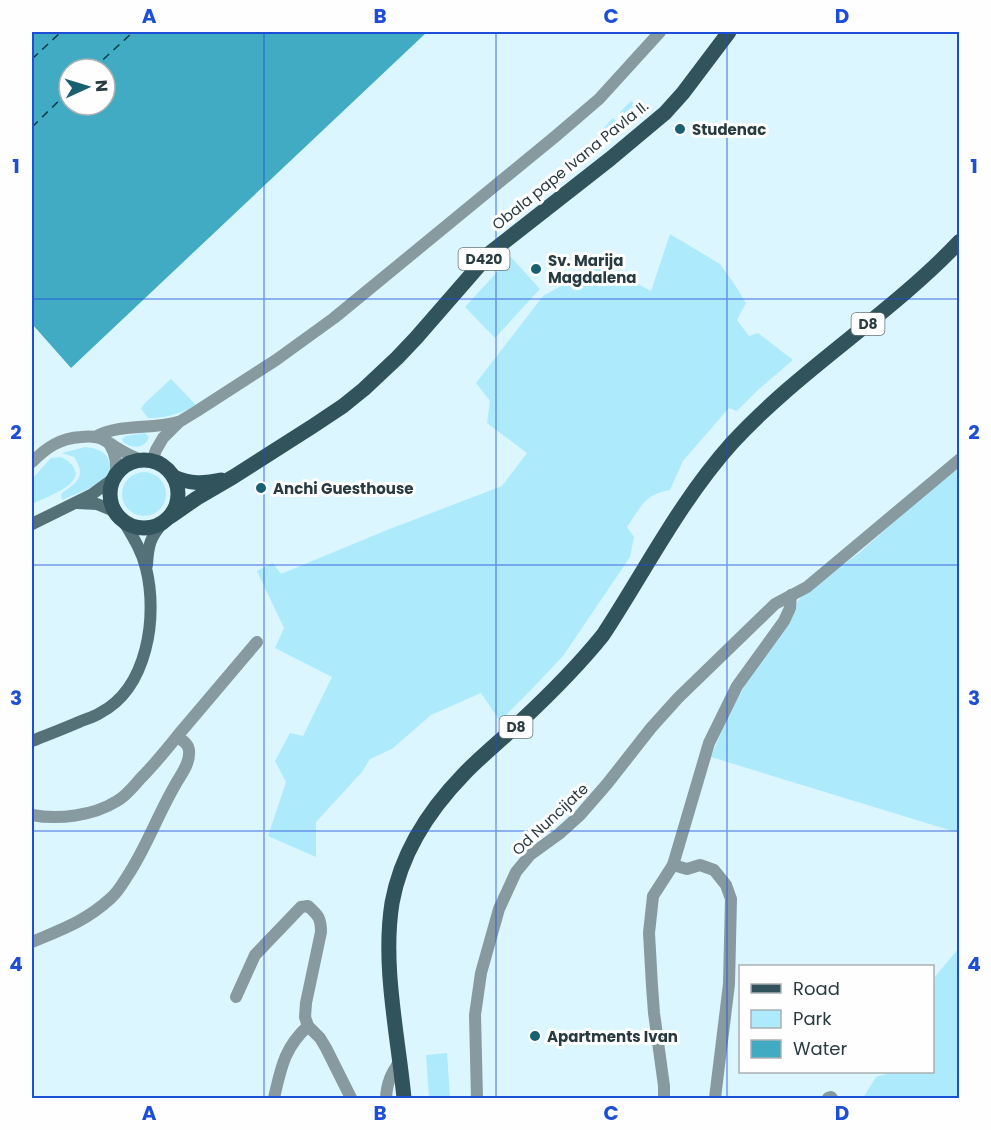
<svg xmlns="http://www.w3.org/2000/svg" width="991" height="1130" font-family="Poppins,sans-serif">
  <rect width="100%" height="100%" fill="#dbf6fe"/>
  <g fill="#adebfc">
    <path d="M 631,101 L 646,114 L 633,124 L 620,112 Z"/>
    <path d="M 613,118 L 624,128 L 602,141 L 597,135 Z"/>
    <path d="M 670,234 L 720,264 L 735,285 L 746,303 L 737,320 L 749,336 L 758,333 L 793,360 L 758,390 L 737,411 L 729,408 L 683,461 L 670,490 C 645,494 641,507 627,527 L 634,537 L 630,557 L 563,656 L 529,692 L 500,721 L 481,693 L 431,715 L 392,749 L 370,759 L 362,772 L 316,822 L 316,857 L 268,836 L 286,782 L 275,761 L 290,733 L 303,736 L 332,677 L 275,648 L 284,628 L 257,571 L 273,563 L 281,574 L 387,530 L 502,486 L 527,453 L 487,423 L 490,401 L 476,383 L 543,296 L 601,264 L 651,291 Z"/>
    <path d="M 511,257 L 540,289 L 495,338 L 465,307 Z"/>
    <path d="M 171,379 L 196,405 C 182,413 164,419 148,418 L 141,409 L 144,404 Z"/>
    <path d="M 145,433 L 149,437 C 145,449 132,449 123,442 L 122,439 L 126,436 Z"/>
    <path d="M 85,447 C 105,449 113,457 108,477 L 99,484 L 62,500 L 61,494 C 77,482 87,477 74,457 L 62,453 Z"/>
    <path d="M 61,457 C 67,460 72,463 75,470 C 81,486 44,498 32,504 L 32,479 L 51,458 Z"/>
    <path d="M 959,468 L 959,833 L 711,757 L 728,716 L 746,683 L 802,595 L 859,553 L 927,493 Z"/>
    <circle cx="144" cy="494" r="22"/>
    <path d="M 959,948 L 959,1098 L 863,1098 L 876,1077 L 890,1073 L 891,1072 L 932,1072 L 933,979 Z"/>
    <path d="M 447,1053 L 450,1098 L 429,1098 L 426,1055 Z"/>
  </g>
  <path fill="#42abc4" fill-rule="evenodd" d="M 32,32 L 427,32 L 71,368 L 33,325 L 32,326 ZM 69,69 L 105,69 L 105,105 L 69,105 Z"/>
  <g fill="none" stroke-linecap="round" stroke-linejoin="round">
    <g stroke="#073944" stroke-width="1.5" stroke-dasharray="8 6" stroke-linecap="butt">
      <path d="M 32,59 L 61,32"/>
      <path d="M 93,69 L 133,32"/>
      <path d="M 32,127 L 69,91"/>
    </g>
    <g stroke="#879a9f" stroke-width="12">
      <path d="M 95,437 C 121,423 150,430 178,422"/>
      <path d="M 110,445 C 116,455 117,463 115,475"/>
      <path d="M 152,461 L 156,450 L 163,438 L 179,422 L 197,411 L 276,360 L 334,318 L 557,135 L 599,99 L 660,32"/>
      <path d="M 32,462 C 46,448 60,438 81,437 C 89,436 97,436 104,440 C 118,448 126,455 142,460"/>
      <path d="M 32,815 C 58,820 93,816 117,801 C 126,796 133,787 140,779 C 154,765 167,749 179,734 C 205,703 231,673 257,642"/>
      <path d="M 673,865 L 687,869 L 700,865 L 714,870 L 726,885 L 731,899 L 729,984 L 715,1098"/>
      <path d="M 32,942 C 63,929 86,921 111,898 C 119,891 124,881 130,872 C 147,845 158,815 174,787 C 179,777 189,766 189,754 C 190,745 184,741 177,737"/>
      <path d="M 236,997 L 255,955 L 301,907 L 308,906 C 318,915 321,918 321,932 L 306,1003 L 305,1017 L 308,1026 L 320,1038 L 326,1048 L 351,1098"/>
      <path d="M 274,1098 C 281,1068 284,1048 308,1026"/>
      <path d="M 386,1098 C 387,1082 391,1074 400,1061"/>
      <path d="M 477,1098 L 475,1015 L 481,973 L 499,909 L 516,872 L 530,855 L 559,834 L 580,815 L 607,784 L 651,728 L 678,698 L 775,604 L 807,587 L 960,459"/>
      <path d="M 664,1098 L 664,1086 L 654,1013 L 652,986 L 649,933 L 653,896 L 673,865 L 709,743 L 737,686 L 784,621 L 790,608 L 791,595"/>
      <path d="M 828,1098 L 831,1097 L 832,1098"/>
    </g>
    <g stroke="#557178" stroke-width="12">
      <path d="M 77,503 L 97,504 L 114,511"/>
      <path d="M 32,524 L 91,495 L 113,479"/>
      <path d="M 147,565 C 148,546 150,537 163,523"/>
      <path d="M 32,741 C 47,735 63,729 79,722 C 86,719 94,717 100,713 C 148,688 158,616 146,568 C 142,551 133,537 124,522"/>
    </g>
    <g stroke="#31535c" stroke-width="15">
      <circle cx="144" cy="494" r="34"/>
      <path d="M 174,477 C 190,484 204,484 221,480"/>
      <path d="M 171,516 L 197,498 L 233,477 L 313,426 L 343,406 L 364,389 L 397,358 L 416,338 L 490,253 L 610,159 L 665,113 L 683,93 L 729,32"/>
      <path d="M 404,1098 C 398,1035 382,966 392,903 C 401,853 429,810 464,774 C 482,755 503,739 521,721 C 550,694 578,666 603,635 C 645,571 680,501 732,443 C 801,368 890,315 960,241"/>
    </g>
  </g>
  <path fill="none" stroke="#1d4ed8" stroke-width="1.5" stroke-opacity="0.55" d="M 264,32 L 264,1098M 496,32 L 496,1098M 727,32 L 727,1098M 32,299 L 960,299M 32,565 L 960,565M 32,831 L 960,831"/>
  <g fill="#196070" stroke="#fefefe" stroke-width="2">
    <circle cx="680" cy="129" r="6"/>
    <circle cx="536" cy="269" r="6"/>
    <circle cx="261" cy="488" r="6"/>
    <circle cx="535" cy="1036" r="6"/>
  </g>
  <g text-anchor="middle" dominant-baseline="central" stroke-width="6" stroke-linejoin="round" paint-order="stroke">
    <g fill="#fefefe" stroke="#697679" stroke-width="1.5">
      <rect x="458.5" y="248" width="51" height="22" rx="4.5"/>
      <rect x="851.5" y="313" width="33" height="22" rx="4.5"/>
      <rect x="499.5" y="716" width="33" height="22" rx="4.5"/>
    </g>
    <g font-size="14" font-weight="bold" fill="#293b40">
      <text x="484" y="259">D420</text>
      <text x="868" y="324">D8</text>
      <text x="516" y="727">D8</text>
    </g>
    <g font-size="15" font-weight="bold" fill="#293b40" stroke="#fefefe" text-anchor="start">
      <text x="692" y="129">Studenac</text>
      <text x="548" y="260">Sv. Marija<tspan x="548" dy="17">Magdalena</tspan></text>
      <text x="273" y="488">Anchi Guesthouse</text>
      <text x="547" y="1036">Apartments Ivan</text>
    </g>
    <g font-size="15" fill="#293b40" stroke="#fefefe">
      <text transform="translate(570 165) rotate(-39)">Obala pape Ivana Pavla II.</text>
      <text transform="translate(550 819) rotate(-43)">Od Nuncijate</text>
    </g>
  </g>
  <rect width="991" height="1130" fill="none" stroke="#fefefe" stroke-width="66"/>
  <rect x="739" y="965" width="195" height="108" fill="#fefefe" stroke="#a9b0b2" stroke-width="1.5"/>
  <rect x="751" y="984" width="30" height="9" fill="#31535c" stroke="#a9b0b2" stroke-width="1.5"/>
  <text x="793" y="995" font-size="18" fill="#293b40">Road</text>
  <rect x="751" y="1010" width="30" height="18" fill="#adebfc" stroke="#a9b0b2" stroke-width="1.5"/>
  <text x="793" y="1025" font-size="18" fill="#293b40">Park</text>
  <rect x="751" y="1040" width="30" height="18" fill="#42abc4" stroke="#a9b0b2" stroke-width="1.5"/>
  <text x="793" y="1055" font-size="18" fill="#293b40">Water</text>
  <g transform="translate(87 87) rotate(86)"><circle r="28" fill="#fefefe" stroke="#a9b0b2" stroke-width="1.5"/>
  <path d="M0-4.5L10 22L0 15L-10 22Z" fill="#196070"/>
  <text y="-9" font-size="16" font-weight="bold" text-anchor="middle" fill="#293b40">N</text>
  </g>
  <rect x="33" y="33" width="925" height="1064" fill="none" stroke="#1d4ed8" stroke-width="2"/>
  <g font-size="20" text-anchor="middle" font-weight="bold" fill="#1d4ed8">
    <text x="149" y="23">A</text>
    <text x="380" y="23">B</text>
    <text x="611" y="23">C</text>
    <text x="842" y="23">D</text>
    <text x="16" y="173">1</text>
    <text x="974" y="173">1</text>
    <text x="16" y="439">2</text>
    <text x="974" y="439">2</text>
    <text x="16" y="705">3</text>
    <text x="974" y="705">3</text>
    <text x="16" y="971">4</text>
    <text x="974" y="971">4</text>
    <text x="149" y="1120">A</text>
    <text x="380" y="1120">B</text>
    <text x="611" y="1120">C</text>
    <text x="842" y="1120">D</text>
  </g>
</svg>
